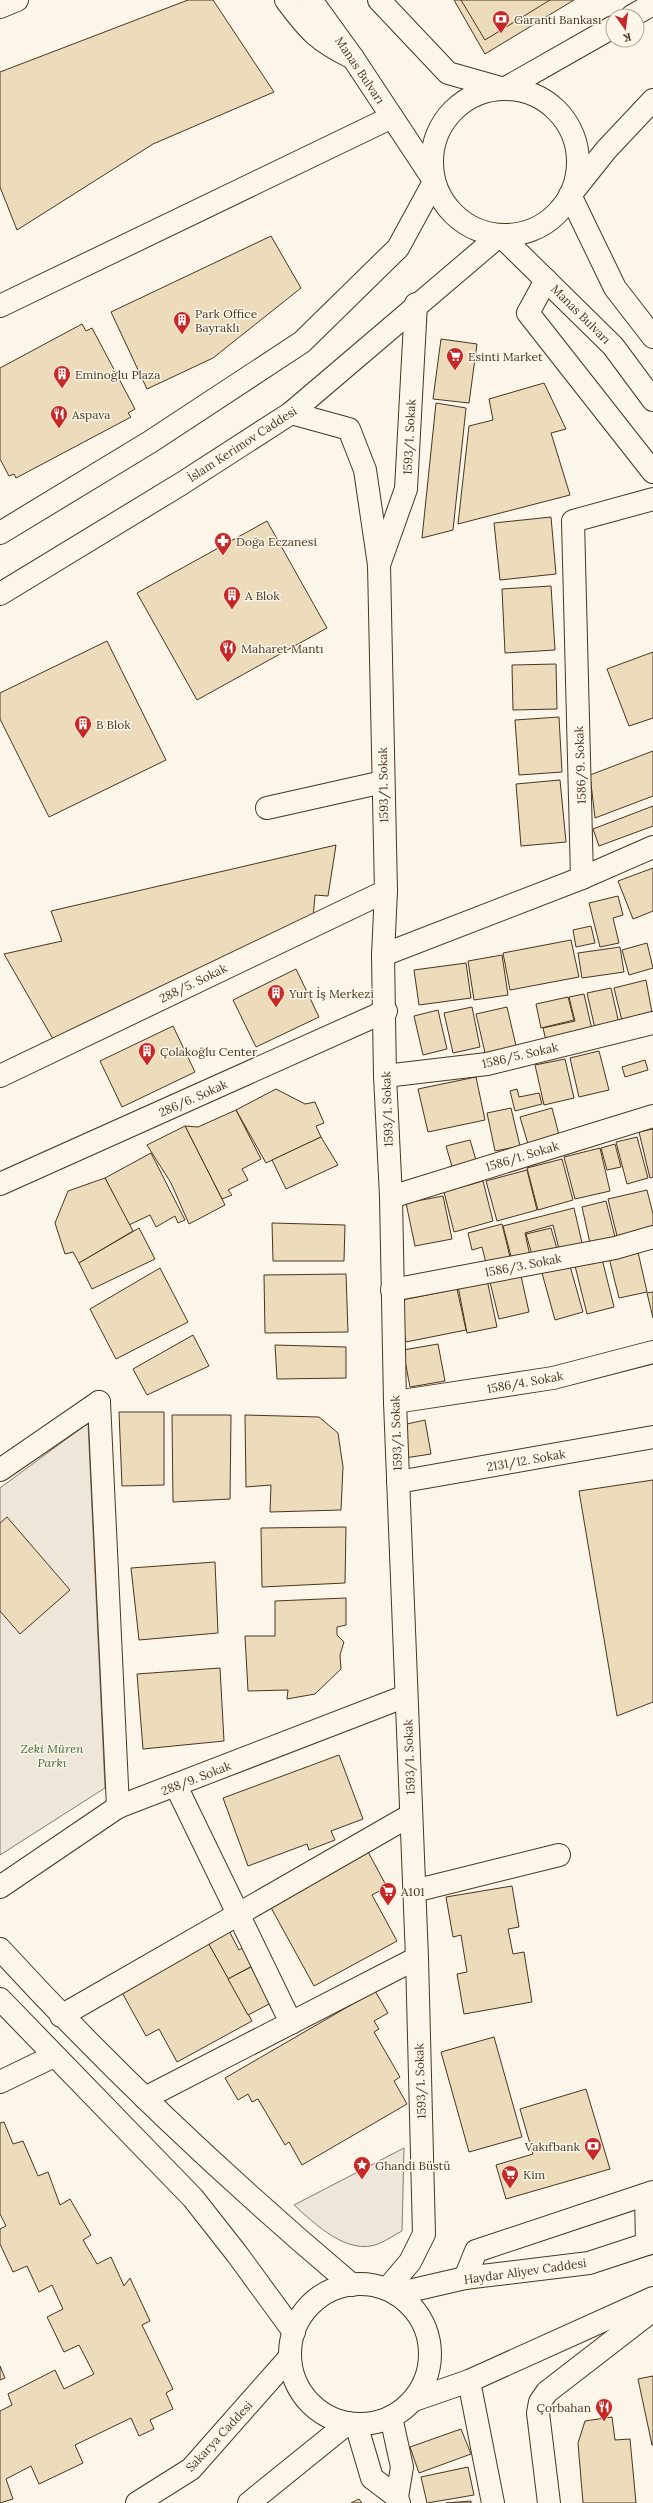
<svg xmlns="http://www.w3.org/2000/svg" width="653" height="2503" font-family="Lora,serif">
  <rect width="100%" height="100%" fill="#fbf6e9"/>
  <g fill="#ede6d9" stroke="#887966">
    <path d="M 88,1423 L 105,1788 L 0,1855 L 0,1488 Z"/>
    <path d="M 404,2148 L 402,2231 C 394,2235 386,2241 378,2244 C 347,2256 314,2223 294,2205 Z"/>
  </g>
  <g fill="#ecdcbc" stroke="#4a3520">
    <path d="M 188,0 L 213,0 L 274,92 L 153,144 L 17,230 L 0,187 L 0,72 Z"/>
    <path d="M 454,0 L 574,0 L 485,54 Z"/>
    <path d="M 461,0 L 550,0 L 485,40 Z"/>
    <path d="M 271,236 L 301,288 L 213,358 L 147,389 L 111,312 Z"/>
    <path d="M 82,324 L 86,331 L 92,328 L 135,409 L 128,413 L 131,417 L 16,478 L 14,474 L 9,476 L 0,459 L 0,368 Z"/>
    <path d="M 441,339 L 477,344 L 469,403 L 433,399 Z"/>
    <path d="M 544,383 L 566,429 L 551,433 L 570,495 L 458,524 L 469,426 L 493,420 L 489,399 Z"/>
    <path d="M 436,403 L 466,408 L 453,530 L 422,538 Z"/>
    <path d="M 551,517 L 556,574 L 500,580 L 494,523 Z"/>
    <path d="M 267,521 L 327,628 L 197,700 L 137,593 Z"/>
    <path d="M 551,586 L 555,650 L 505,653 L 502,589 Z"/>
    <path d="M 107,641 L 166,760 L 49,817 L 0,719 L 0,693 Z"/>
    <path d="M 653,652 L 653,718 L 629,726 L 607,669 Z"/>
    <path d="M 556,664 L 557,709 L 513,710 L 512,665 Z"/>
    <path d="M 559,717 L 562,772 L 519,775 L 515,720 Z"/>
    <path d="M 653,751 L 653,796 L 595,818 L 590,775 Z"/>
    <path d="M 560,780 L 566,842 L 521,846 L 516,784 Z"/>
    <path d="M 653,806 L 653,826 L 599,846 L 593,829 Z"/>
    <path d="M 336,845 L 328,896 L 315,895 L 313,918 L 53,1039 L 4,954 L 62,941 L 51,911 Z"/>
    <path d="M 653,868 L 653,911 L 633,919 L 618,881 Z"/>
    <path d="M 618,896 L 623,915 L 613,918 L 619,943 L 600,947 L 589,903 Z"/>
    <path d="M 591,926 L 595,943 L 576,947 L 573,930 Z"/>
    <path d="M 571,940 L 579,977 L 510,990 L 503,953 Z"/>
    <path d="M 647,943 L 653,968 L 629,975 L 622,950 Z"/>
    <path d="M 620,947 L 624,972 L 582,978 L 578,953 Z"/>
    <path d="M 502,955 L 508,995 L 474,1000 L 468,961 Z"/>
    <path d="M 466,963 L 471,998 L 419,1005 L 414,970 Z"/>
    <path d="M 296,969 L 319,1017 L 256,1047 L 233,1000 Z"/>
    <path d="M 646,980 L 653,1018 L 623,1025 L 614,988 Z"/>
    <path d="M 611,988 L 620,1028 L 596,1033 L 587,993 Z"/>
    <path d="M 584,994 L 593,1034 L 547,1045 L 543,1028 L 575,1021 L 569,997 Z"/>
    <path d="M 568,997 L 574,1020 L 541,1028 L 536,1004 Z"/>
    <path d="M 472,1007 L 480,1047 L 453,1053 L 444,1013 Z"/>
    <path d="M 507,1007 L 517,1050 L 486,1057 L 476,1014 Z"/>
    <path d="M 438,1010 L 447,1049 L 423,1055 L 414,1016 Z"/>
    <path d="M 173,1026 L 195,1072 L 122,1107 L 100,1061 Z"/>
    <path d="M 599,1051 L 609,1090 L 579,1097 L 570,1058 Z"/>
    <path d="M 565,1059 L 574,1098 L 544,1105 L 535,1065 Z"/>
    <path d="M 645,1060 L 648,1070 L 625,1077 L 622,1067 Z"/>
    <path d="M 476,1077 L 485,1120 L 428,1132 L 418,1089 Z"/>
    <path d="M 276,1089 L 305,1104 L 315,1102 L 324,1123 L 316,1126 L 321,1137 L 266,1163 L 236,1110 Z"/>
    <path d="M 517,1089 L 519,1097 L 539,1093 L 542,1104 L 515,1111 L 510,1091 Z"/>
    <path d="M 511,1108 L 520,1146 L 495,1151 L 487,1113 Z"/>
    <path d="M 552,1108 L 559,1135 L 528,1144 L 520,1117 Z"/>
    <path d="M 236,1110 L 261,1159 L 242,1169 L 248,1180 L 228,1190 L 232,1195 L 222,1199 L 185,1126 L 198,1127 Z"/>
    <path d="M 185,1126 L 225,1205 L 189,1224 L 171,1183 L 147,1145 Z"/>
    <path d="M 653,1129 L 653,1177 L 650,1178 L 639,1132 Z"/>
    <path d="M 321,1137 L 338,1165 L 286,1189 L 272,1160 Z"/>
    <path d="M 637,1137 L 648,1178 L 627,1184 L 616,1142 Z"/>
    <path d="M 470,1140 L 476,1160 L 453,1170 L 446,1146 Z"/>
    <path d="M 615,1144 L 621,1167 L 607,1170 L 601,1148 Z"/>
    <path d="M 600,1148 L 610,1191 L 575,1199 L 564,1157 Z"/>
    <path d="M 151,1153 L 185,1220 L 178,1223 L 175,1216 L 156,1227 L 150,1215 L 129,1225 L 105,1178 Z"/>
    <path d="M 562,1159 L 573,1200 L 538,1210 L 527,1168 Z"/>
    <path d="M 527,1170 L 537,1210 L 497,1221 L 486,1181 Z"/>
    <path d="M 105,1178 L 133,1231 L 79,1263 L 73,1252 L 65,1254 L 55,1223 L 68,1191 Z"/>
    <path d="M 483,1181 L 493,1221 L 454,1232 L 444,1192 Z"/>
    <path d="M 647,1190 L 653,1214 L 653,1235 L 619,1244 L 608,1199 Z"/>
    <path d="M 443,1196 L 452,1239 L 415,1246 L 406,1203 Z"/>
    <path d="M 606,1201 L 615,1237 L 590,1243 L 582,1207 Z"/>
    <path d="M 574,1208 L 582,1243 L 559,1249 L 553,1225 L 525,1233 L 530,1256 L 512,1260 L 503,1226 Z"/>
    <path d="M 272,1223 L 345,1225 L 344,1261 L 273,1261 Z"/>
    <path d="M 502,1224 L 510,1257 L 486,1263 L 482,1247 L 472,1250 L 468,1233 Z"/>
    <path d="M 139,1228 L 155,1259 L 92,1289 L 79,1263 Z"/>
    <path d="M 551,1228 L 557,1249 L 532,1255 L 526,1234 Z"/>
    <path d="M 638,1252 L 647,1292 L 619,1298 L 609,1258 Z"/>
    <path d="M 602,1259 L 614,1307 L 587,1314 L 575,1266 Z"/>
    <path d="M 570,1266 L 583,1312 L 555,1320 L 542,1273 Z"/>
    <path d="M 519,1267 L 529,1312 L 499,1319 L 488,1274 Z"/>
    <path d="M 160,1268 L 188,1322 L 116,1359 L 90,1309 Z"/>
    <path d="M 346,1274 L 348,1332 L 265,1333 L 264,1275 Z"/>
    <path d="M 486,1275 L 497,1327 L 467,1333 L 457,1281 Z"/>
    <path d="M 457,1289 L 466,1330 L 406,1342 L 397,1301 Z"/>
    <path d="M 653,1292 L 653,1318 L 647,1293 Z"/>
    <path d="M 193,1335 L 209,1366 L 147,1395 L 133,1369 Z"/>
    <path d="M 438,1344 L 445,1381 L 410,1387 L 403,1350 Z"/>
    <path d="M 275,1345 L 346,1347 L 346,1378 L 277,1379 Z"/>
    <path d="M 119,1412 L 164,1412 L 164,1485 L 122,1486 Z"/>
    <path d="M 172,1415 L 231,1415 L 230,1499 L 173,1502 Z"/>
    <path d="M 245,1415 L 319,1417 L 338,1433 L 343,1467 L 341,1510 L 270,1512 L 271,1485 L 246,1487 Z"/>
    <path d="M 425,1420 L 431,1454 L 405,1458 L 398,1426 Z"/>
    <path d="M 653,1480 L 653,1702 L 617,1716 L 579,1491 Z"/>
    <path d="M 7,1517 L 70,1590 L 20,1634 L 0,1611 L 0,1523 Z"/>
    <path d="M 346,1527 L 345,1583 L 262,1587 L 261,1528 Z"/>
    <path d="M 215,1562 L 218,1633 L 139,1640 L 131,1568 Z"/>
    <path d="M 346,1598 L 346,1625 L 337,1627 L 337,1635 L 344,1642 L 340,1655 L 341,1669 L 315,1694 L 287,1699 L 288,1690 L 248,1691 L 245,1636 L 275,1636 L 275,1601 Z"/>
    <path d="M 220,1668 L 224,1741 L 143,1749 L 137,1674 Z"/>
    <path d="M 339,1755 L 363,1819 L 331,1831 L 335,1840 L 309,1850 L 307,1844 L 248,1866 L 223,1798 Z"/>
    <path d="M 367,1850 L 387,1887 L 372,1895 L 397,1941 L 314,1986 L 269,1904 Z"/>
    <path d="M 512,1886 L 519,1927 L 508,1929 L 513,1954 L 524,1952 L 532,2002 L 464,2014 L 457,1974 L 467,1972 L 461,1935 L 453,1937 L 446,1897 Z"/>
    <path d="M 228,1929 L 239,1950 L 246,1946 L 256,1964 L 228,1979 L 207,1941 Z"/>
    <path d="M 207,1941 L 252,2021 L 177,2062 L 159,2029 L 146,2036 L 120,1989 Z"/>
    <path d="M 251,1967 L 271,2003 L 248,2015 L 228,1979 Z"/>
    <path d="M 375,1991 L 388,2013 L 374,2021 L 379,2029 L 374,2032 L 400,2077 L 394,2081 L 407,2104 L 302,2165 L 289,2142 L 285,2145 L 258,2099 L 252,2102 L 248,2094 L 238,2100 L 225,2078 Z"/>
    <path d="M 494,2037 L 522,2137 L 469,2152 L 441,2052 Z"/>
    <path d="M 586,2089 L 610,2169 L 506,2199 L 496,2165 L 533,2154 L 520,2109 Z"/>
    <path d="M 4,2122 L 13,2144 L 23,2141 L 38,2176 L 48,2172 L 60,2205 L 70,2199 L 91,2235 L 83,2240 L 97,2264 L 111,2257 L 124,2286 L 130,2278 L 150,2321 L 142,2325 L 173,2389 L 166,2393 L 173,2409 L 150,2420 L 154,2429 L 139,2436 L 131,2418 L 75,2445 L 83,2463 L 39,2484 L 31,2466 L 6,2479 L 13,2499 L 0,2503 L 0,2411 L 12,2405 L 8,2394 L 55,2370 L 64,2389 L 94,2374 L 79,2345 L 64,2352 L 47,2317 L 63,2309 L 52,2285 L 39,2292 L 27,2266 L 13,2272 L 0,2244 L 0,2229 L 6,2226 L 0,2214 L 0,2123 Z"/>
    <path d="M 0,2366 L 5,2378 L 0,2380 Z"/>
    <path d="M 653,2376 L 653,2445 L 652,2445 L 638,2379 Z"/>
    <path d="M 612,2417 L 615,2440 L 630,2439 L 636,2503 L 583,2503 L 578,2443 L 585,2421 Z"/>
    <path d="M 461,2429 L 471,2454 L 419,2473 L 410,2447 Z"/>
    <path d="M 468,2467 L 474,2495 L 427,2503 L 421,2477 Z"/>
    <path d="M 359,2499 L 362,2503 L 351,2503 Z"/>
    <path d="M 471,2501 L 471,2503 L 446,2503 Z"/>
  </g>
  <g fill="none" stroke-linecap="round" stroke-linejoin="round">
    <defs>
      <g id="minor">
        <path d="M 286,0 C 309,31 318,41 353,58"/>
        <path d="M 0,7 L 17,0"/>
        <path d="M 546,280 L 528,313 L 653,472"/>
        <path d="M 0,306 L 392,117"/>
        <path d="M 291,413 L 349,429 L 365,470 L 379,565 L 386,891 L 383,955 L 385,1076 L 391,1197 L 395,1402 L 417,1958 L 424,2234 L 410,2262 L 387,2289"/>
        <path d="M 380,562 L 406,489 L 416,304"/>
        <path d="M 267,808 L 383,782"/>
        <path d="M 582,878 L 653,847"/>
        <path d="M 383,955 L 582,878 L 573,521 L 653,499"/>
        <path d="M 0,1076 L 386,891"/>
        <path d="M 385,1076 L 487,1064 L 653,1023"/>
        <path d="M 0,1184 L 386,1011"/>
        <path d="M 391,1197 L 653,1116"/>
        <path d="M 392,1290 L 615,1248 L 653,1237"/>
        <path d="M 99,1402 L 118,1807"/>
        <path d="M 395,1402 L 553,1378 L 653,1352"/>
        <path d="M 0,1470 L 99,1402"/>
        <path d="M 398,1482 L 653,1437"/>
        <path d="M 176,1786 L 291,2023"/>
        <path d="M 0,1887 L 118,1807 L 406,1696"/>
        <path d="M 414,1891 L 559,1855"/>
        <path d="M 61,2016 L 411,1815"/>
        <path d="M 0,2082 L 54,2056"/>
        <path d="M 145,2098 L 417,1958"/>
        <path d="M 646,2196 L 647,2244"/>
        <path d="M 465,2278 L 476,2251 L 653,2192"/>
        <path d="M 469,2381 L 493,2503"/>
        <path d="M 549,2503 L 538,2413 L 540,2402 L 547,2392 L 653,2310"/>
      </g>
      <g id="major">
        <path d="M 311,0 L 353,58 L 433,179"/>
        <path d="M 379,0 L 448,73 L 501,88"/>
        <path d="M 632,16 L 653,4"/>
        <path d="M 504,89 L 613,27"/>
        <circle cx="505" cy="162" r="73"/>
        <path d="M 575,189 L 606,150 L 653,100"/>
        <path d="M 570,195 L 615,288 L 653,337"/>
        <path d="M 500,235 L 613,346 L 653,400"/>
        <path d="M 0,533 L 150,442 L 302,342 L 398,248 L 434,182"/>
        <path d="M 0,594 L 181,484 L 291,413 L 500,235"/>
        <path d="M 0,1949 C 109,2068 229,2181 352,2285"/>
        <path d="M 0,1999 L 193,2198 L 237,2254 L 294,2332"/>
        <circle cx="360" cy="2354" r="70"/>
        <path d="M 396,2294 L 465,2278 L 589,2263 L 653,2242"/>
        <path d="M 414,2400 L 469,2381 L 653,2298"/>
        <path d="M 391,2417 L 402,2467 L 397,2497 L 399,2503"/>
        <path d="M 356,2424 L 372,2478 L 397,2497"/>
        <path d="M 137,2503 L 191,2469 L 290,2357"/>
        <path d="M 249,2503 L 348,2423"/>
      </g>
    </defs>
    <use href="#minor" stroke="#4a3520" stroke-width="24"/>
    <use href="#major" stroke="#4a3520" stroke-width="24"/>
    <use href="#minor" stroke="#fbf6e9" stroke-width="22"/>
    <use href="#major" stroke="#fbf6e9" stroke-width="22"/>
  </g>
  <defs>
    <symbol id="bank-pin" viewBox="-11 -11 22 30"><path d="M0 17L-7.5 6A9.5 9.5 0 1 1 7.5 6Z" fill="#c62828" stroke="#fbf6e9"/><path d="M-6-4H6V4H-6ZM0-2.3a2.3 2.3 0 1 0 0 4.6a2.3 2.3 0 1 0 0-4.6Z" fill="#fff"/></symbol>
    <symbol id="building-pin" viewBox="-11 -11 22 30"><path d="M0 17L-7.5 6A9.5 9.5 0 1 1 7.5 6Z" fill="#c62828" stroke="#fbf6e9"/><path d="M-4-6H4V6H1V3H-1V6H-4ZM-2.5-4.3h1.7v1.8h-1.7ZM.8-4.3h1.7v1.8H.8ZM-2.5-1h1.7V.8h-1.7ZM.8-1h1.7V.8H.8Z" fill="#fff"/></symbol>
    <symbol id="supermarket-pin" viewBox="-11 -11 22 30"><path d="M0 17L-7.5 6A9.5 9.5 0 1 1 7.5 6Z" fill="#c62828" stroke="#fbf6e9"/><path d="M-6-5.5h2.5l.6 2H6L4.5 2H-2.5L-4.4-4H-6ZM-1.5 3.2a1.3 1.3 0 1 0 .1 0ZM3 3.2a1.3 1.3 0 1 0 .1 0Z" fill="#fff"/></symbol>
    <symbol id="restaurant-pin" viewBox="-11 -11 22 30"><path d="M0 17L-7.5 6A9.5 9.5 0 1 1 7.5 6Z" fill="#c62828" stroke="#fbf6e9"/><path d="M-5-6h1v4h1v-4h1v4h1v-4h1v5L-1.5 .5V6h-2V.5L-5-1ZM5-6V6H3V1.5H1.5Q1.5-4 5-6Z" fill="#fff"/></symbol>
    <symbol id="pharmacy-pin" viewBox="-11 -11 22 30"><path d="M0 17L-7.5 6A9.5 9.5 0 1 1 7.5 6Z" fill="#c62828" stroke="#fbf6e9"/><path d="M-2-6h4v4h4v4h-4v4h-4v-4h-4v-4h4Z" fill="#fff"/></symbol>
    <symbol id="sight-pin" viewBox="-11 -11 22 30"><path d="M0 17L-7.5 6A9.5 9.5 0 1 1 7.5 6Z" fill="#c62828" stroke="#fbf6e9"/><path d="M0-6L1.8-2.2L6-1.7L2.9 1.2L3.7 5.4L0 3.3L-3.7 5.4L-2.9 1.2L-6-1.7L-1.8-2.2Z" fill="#fff"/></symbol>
  </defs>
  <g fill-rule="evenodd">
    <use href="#bank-pin" x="491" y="9" width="20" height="27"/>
    <use href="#building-pin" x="172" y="310" width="20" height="27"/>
    <use href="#supermarket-pin" x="445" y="346" width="20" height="27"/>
    <use href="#building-pin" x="52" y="364" width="20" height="27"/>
    <use href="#restaurant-pin" x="49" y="404" width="20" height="27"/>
    <use href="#pharmacy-pin" x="213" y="531" width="20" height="27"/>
    <use href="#building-pin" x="222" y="585" width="20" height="27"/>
    <use href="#restaurant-pin" x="218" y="638" width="20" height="27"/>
    <use href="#building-pin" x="73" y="714" width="20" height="27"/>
    <use href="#building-pin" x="266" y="983" width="20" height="27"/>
    <use href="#building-pin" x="137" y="1041" width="20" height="27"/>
    <use href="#supermarket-pin" x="378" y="1881" width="20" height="27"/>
    <use href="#bank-pin" x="583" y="2136" width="20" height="27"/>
    <use href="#sight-pin" x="352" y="2155" width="20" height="27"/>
    <use href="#supermarket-pin" x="500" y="2164" width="20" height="27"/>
    <use href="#restaurant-pin" x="594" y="2397" width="20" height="27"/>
  </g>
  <g text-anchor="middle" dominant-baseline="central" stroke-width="3" stroke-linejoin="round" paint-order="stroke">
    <g font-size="12" fill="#4a3520" stroke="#fbf6e9" text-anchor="start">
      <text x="514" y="19">Garanti Bankası</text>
      <text x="195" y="313">Park Office<tspan x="195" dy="14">Bayraklı</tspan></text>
      <text x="468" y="356">Esinti Market</text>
      <text x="75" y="374">Eminoğlu Plaza</text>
      <text x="72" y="414">Aspava</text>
      <text x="236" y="541">Doğa Eczanesi</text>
      <text x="245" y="595">A Blok</text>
      <text x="241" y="648">Maharet Mantı</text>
      <text x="96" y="724">B Blok</text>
      <text x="289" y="993">Yurt İş Merkezi</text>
      <text x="160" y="1051">Çolakoğlu Center</text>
      <text x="401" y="1891">A101</text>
      <text x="580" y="2146" text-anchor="end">Vakıfbank</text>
      <text x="375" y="2165">Ghandi Büstü</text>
      <text x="523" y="2174">Kim</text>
      <text x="591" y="2407" text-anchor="end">Çorbahan</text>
    </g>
    <g font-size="12" fill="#4a3520" stroke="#fbf6e9">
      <text transform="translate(360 70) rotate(56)">Manas Bulvarı</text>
      <text transform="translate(581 314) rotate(45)">Manas Bulvarı</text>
      <text transform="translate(409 437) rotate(-87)">1593/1. Sokak</text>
      <text transform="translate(242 444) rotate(-33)">İslam Kerimov Caddesi</text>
      <text transform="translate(580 765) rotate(-92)">1586/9. Sokak</text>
      <text transform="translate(383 785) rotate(-91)">1593/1. Sokak</text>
      <text transform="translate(193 983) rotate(-26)">288/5. Sokak</text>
      <text transform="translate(520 1055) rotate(-13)">1586/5. Sokak</text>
      <text transform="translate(193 1098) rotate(-24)">286/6. Sokak</text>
      <text transform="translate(387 1109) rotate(-92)">1593/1. Sokak</text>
      <text transform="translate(522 1156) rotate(-17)">1586/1. Sokak</text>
      <text transform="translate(523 1265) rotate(-11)">1586/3. Sokak</text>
      <text transform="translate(525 1382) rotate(-10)">1586/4. Sokak</text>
      <text transform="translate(396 1433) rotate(-92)">1593/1. Sokak</text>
      <text transform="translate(526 1460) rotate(-10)">2131/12. Sokak</text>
      <text transform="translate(409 1757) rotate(-92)">1593/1. Sokak</text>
      <text transform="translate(196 1778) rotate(-21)">288/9. Sokak</text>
      <text transform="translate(420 2081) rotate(-92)">1593/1. Sokak</text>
      <text transform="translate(525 2271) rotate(-8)">Haydar Aliyev Caddesi</text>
      <text transform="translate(219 2436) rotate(-47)">Sakarya Caddesi</text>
    </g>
    <g font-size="12" font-style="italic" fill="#436837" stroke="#fbf6e9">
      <text x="52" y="1748">Zeki Müren<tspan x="52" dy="14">Parkı</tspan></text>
    </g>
  </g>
  <g transform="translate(625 28) rotate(166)"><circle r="19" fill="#fbf6e9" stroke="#b4a999"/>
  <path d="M0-3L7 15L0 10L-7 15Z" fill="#c62828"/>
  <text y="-6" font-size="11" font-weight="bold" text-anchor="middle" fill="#4a3520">K</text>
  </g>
</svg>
